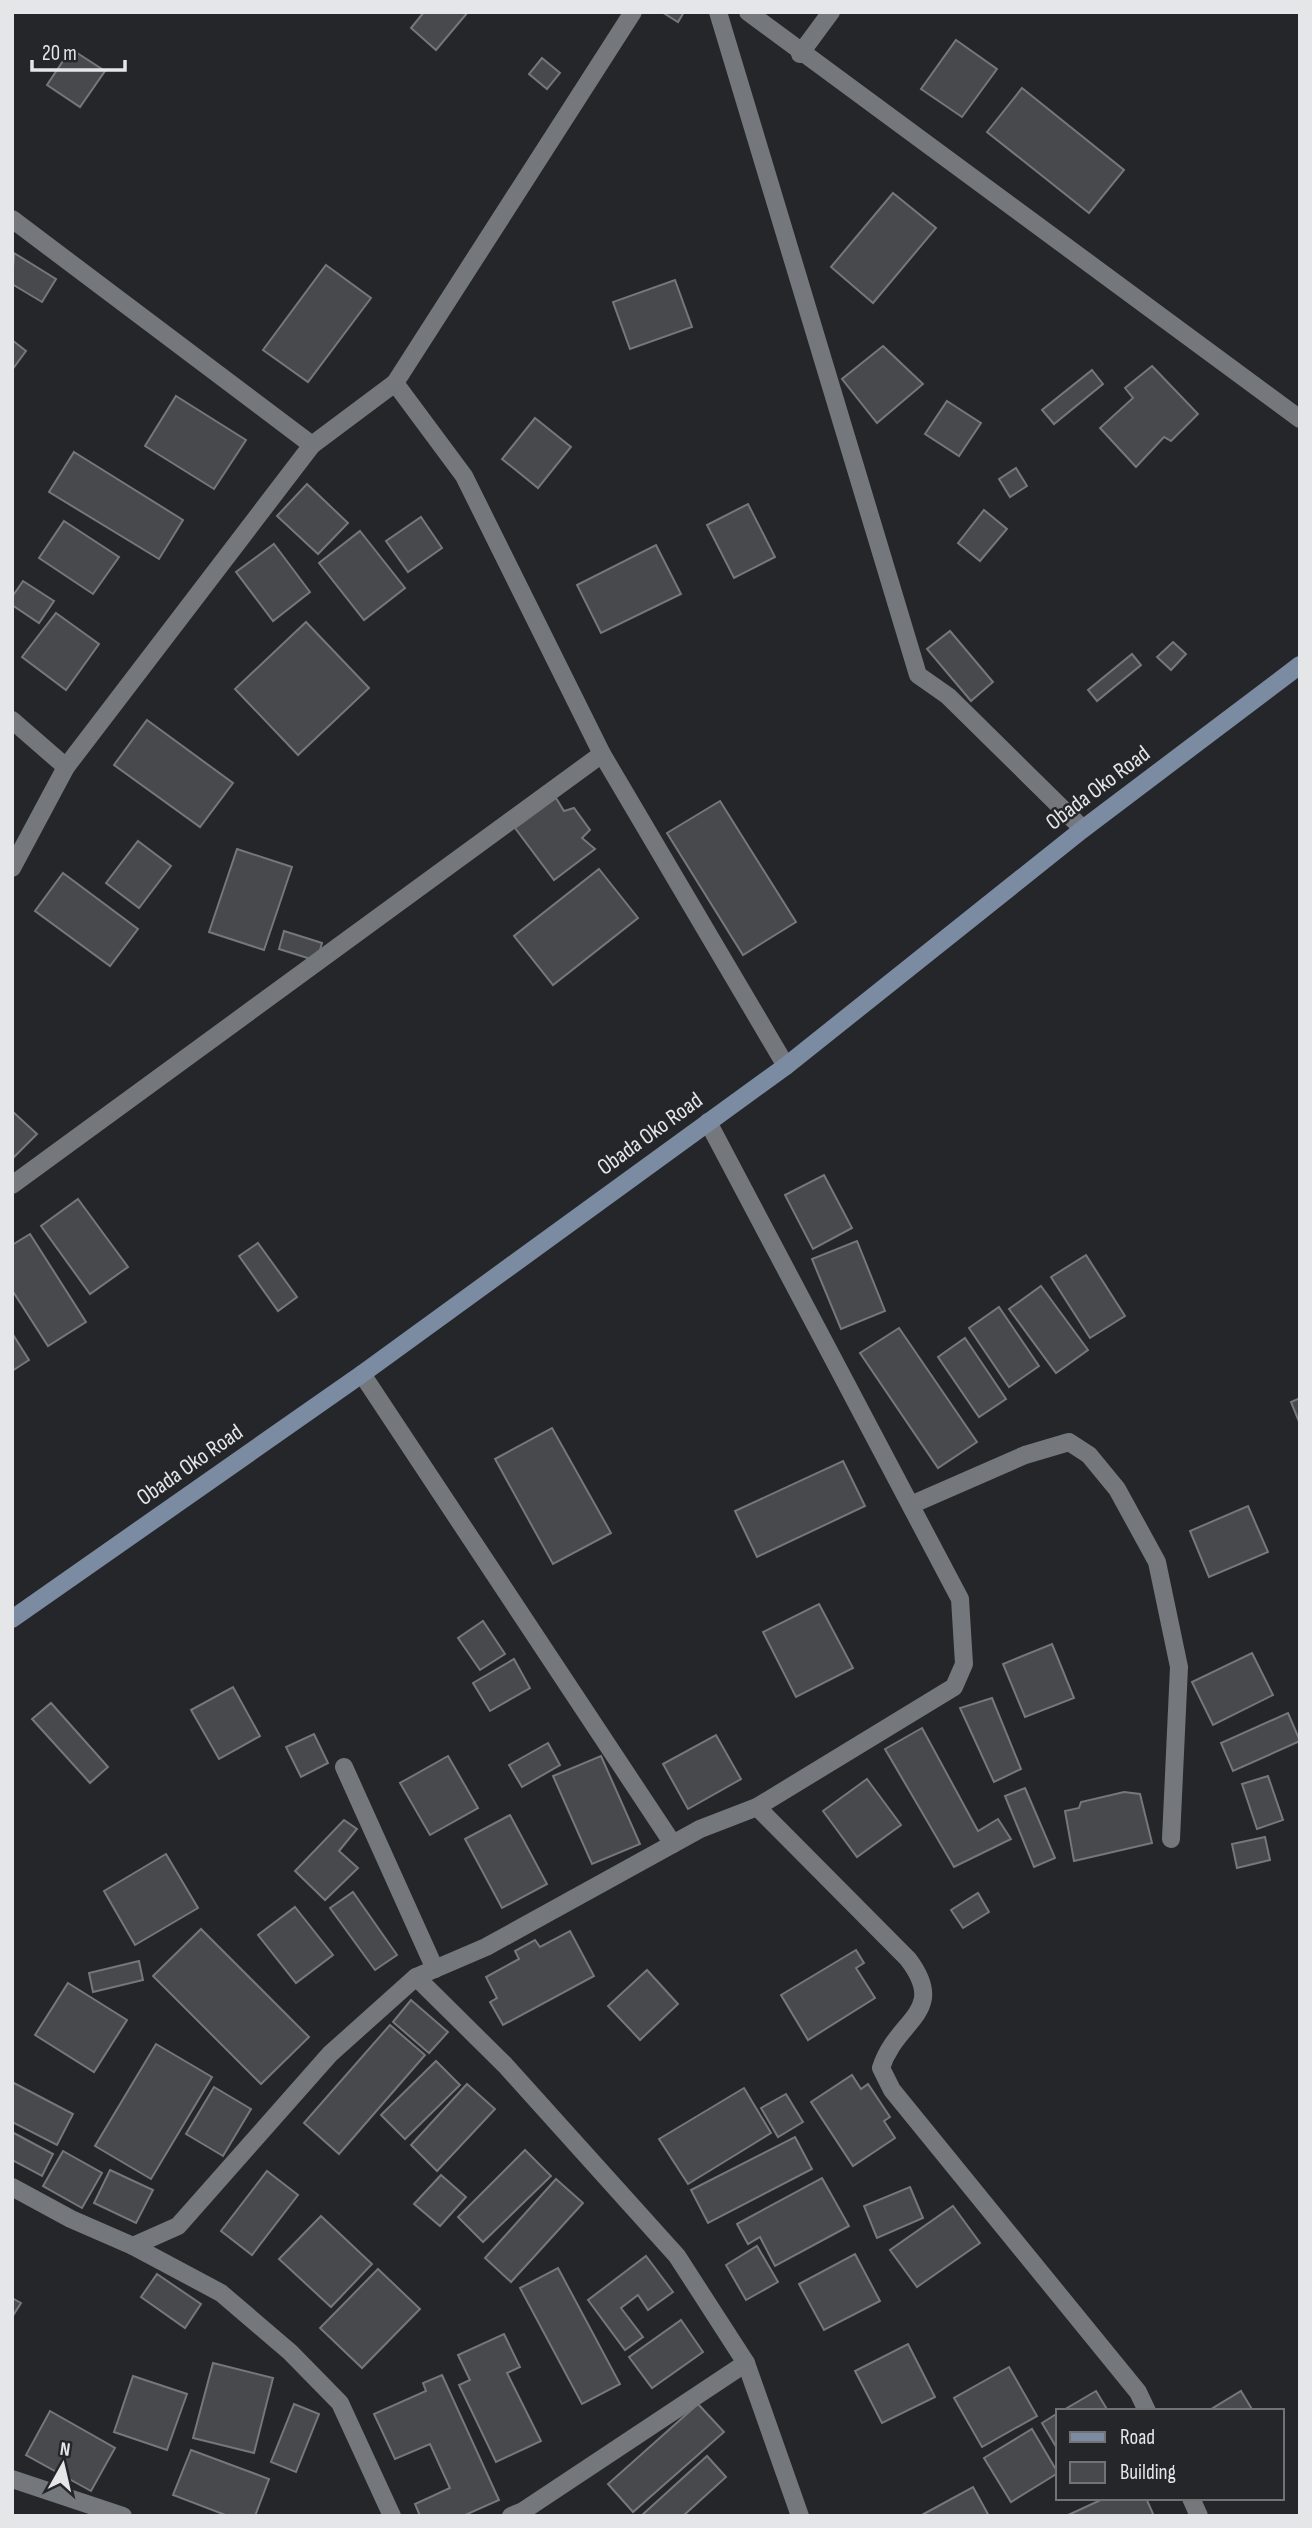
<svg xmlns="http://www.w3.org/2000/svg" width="1312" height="2528" font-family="'Sofia Sans Condensed',sans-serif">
  <rect width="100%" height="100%" fill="#242629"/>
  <g fill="#47494c" stroke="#74777b" stroke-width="2">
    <path d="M 424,12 L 468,12 L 436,50 L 411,28 Z"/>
    <path d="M 662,12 L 684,12 L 678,22 Z"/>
    <path d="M 956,40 L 997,69 L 962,117 L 921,89 Z"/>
    <path d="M 71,49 L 105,71 L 80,107 L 47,85 Z"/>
    <path d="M 542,58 L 560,73 L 547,89 L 529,74 Z"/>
    <path d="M 1022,88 L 1124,170 L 1089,213 L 987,132 Z"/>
    <path d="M 893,193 L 936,228 L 873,303 L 831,267 Z"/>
    <path d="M 14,253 L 56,279 L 42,302 L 12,284 Z"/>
    <path d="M 326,265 L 371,298 L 308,382 L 263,350 Z"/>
    <path d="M 675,280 L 692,327 L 630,349 L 613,302 Z"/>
    <path d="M 12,340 L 26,351 L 12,370 Z"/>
    <path d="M 883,346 L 923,384 L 877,423 L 842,379 Z"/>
    <path d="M 1152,366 L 1198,414 L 1171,441 L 1164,437 L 1136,467 L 1100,428 L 1133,398 L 1125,388 Z"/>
    <path d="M 1092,370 L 1103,384 L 1054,424 L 1042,410 Z"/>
    <path d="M 176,396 L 246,440 L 214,489 L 145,446 Z"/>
    <path d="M 947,401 L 981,423 L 959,456 L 925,434 Z"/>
    <path d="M 535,418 L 571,447 L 538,488 L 502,459 Z"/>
    <path d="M 74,452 L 183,520 L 159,559 L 49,492 Z"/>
    <path d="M 1016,468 L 1027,486 L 1010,497 L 999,479 Z"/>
    <path d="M 307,484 L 348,523 L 318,554 L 277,516 Z"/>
    <path d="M 748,504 L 775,557 L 734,578 L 707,525 Z"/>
    <path d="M 984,510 L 1007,529 L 980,561 L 958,543 Z"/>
    <path d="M 421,517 L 442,548 L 408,572 L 386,541 Z"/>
    <path d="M 64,521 L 119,557 L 93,594 L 39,558 Z"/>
    <path d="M 360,531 L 405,588 L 364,620 L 319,563 Z"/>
    <path d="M 274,544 L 310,592 L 273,621 L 236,572 Z"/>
    <path d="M 656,545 L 681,594 L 601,633 L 577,585 Z"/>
    <path d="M 23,581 L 54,601 L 39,623 L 12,605 L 12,597 Z"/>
    <path d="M 56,613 L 99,644 L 66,690 L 22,657 Z"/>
    <path d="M 306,622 L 369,688 L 298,755 L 235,689 Z"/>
    <path d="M 950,631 L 993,682 L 971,701 L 927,649 Z"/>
    <path d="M 1173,642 L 1186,654 L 1171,670 L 1157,657 Z"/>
    <path d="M 1132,654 L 1141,665 L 1097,701 L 1088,690 Z"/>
    <path d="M 147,720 L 233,783 L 200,827 L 114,765 Z"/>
    <path d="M 556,798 L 564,811 L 574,808 L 590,830 L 582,838 L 595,849 L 554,880 L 515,828 Z"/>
    <path d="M 720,801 L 796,922 L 743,955 L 667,833 Z"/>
    <path d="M 138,841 L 171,866 L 139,908 L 106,883 Z"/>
    <path d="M 237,849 L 292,867 L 264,950 L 209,932 Z"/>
    <path d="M 599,869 L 638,918 L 553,985 L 514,936 Z"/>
    <path d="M 63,873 L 138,929 L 110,966 L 35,911 Z"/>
    <path d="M 284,931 L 322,943 L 317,961 L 279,949 Z"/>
    <path d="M 12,1111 L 37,1134 L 12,1159 Z"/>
    <path d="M 824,1175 L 852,1228 L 813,1249 L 785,1195 Z"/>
    <path d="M 78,1199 L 128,1267 L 90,1294 L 41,1226 Z"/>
    <path d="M 30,1234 L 86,1322 L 48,1346 L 12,1290 L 12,1245 Z"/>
    <path d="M 857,1241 L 885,1311 L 841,1329 L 812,1259 Z"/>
    <path d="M 258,1243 L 297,1297 L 278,1311 L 239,1256 Z"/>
    <path d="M 1086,1255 L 1125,1316 L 1090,1338 L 1051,1277 Z"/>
    <path d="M 1041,1286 L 1088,1350 L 1056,1373 L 1009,1309 Z"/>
    <path d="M 999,1307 L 1039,1366 L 1009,1387 L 969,1328 Z"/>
    <path d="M 899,1328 L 977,1442 L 938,1468 L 860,1353 Z"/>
    <path d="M 12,1333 L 29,1360 L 12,1371 Z"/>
    <path d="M 965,1338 L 1006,1399 L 979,1417 L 938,1357 Z"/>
    <path d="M 1300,1398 L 1300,1424 L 1291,1402 Z"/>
    <path d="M 552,1428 L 611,1533 L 553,1564 L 495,1459 Z"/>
    <path d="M 843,1461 L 865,1506 L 757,1557 L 735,1511 Z"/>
    <path d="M 1248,1506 L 1268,1552 L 1209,1577 L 1190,1531 Z"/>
    <path d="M 819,1604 L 853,1668 L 796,1697 L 763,1632 Z"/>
    <path d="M 483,1621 L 505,1654 L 480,1670 L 458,1638 Z"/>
    <path d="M 1052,1644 L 1074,1698 L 1025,1717 L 1003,1664 Z"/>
    <path d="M 1252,1653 L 1273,1695 L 1213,1725 L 1192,1682 Z"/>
    <path d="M 514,1659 L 530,1688 L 490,1711 L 473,1683 Z"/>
    <path d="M 233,1687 L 260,1736 L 219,1759 L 191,1710 Z"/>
    <path d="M 992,1698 L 1021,1769 L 994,1782 L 960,1708 Z"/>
    <path d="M 51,1703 L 108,1767 L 90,1783 L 32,1719 Z"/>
    <path d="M 1288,1713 L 1300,1741 L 1233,1771 L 1221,1743 Z"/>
    <path d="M 922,1728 L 978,1831 L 998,1819 L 1011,1839 L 954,1867 L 885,1749 Z"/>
    <path d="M 314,1734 L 328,1763 L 301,1777 L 286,1747 Z"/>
    <path d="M 716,1735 L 741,1779 L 688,1809 L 663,1764 Z"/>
    <path d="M 548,1743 L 560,1765 L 522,1787 L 509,1765 Z"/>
    <path d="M 448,1756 L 478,1808 L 430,1835 L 400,1783 Z"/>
    <path d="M 601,1756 L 640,1844 L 592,1864 L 553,1776 Z"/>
    <path d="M 1268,1776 L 1283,1820 L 1257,1829 L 1242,1784 Z"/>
    <path d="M 867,1779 L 901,1825 L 857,1857 L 823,1811 Z"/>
    <path d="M 1025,1788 L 1055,1858 L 1034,1867 L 1005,1796 Z"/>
    <path d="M 1124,1792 L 1140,1794 L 1152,1843 L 1074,1861 L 1065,1811 L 1079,1808 L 1081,1802 Z"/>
    <path d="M 510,1815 L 547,1884 L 502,1908 L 465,1839 Z"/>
    <path d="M 344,1820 L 357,1829 L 339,1851 L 358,1868 L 325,1900 L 295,1871 Z"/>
    <path d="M 1265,1837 L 1270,1860 L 1237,1868 L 1232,1844 Z"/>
    <path d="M 166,1854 L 198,1908 L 135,1945 L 104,1891 Z"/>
    <path d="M 353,1892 L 397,1955 L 375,1970 L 330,1908 Z"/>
    <path d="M 978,1893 L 989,1912 L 963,1928 L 951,1910 Z"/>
    <path d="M 295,1907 L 333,1955 L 296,1983 L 258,1935 Z"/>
    <path d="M 201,1929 L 309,2037 L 261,2084 L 153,1976 Z"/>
    <path d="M 570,1931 L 594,1976 L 503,2025 L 490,2002 L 497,1998 L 486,1977 L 519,1959 L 515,1951 L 535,1940 L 540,1947 Z"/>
    <path d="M 856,1950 L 864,1963 L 856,1968 L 875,1998 L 808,2040 L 781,1995 Z"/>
    <path d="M 139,1961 L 143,1980 L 93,1992 L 89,1973 Z"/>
    <path d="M 647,1970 L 678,2004 L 640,2040 L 608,2006 Z"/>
    <path d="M 68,1983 L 127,2020 L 94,2072 L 35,2035 Z"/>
    <path d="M 411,2000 L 448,2032 L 429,2053 L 393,2022 Z"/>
    <path d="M 390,2025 L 425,2055 L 339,2154 L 304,2123 Z"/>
    <path d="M 156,2044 L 212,2077 L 151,2179 L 95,2146 Z"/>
    <path d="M 436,2061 L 460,2085 L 405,2139 L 381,2115 Z"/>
    <path d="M 852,2075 L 861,2089 L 868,2084 L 890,2117 L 884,2121 L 895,2138 L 853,2166 L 811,2102 Z"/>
    <path d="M 12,2082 L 73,2114 L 57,2145 L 12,2122 Z"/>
    <path d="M 467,2084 L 495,2109 L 437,2171 L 411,2145 Z"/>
    <path d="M 214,2087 L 251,2109 L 223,2156 L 186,2134 Z"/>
    <path d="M 744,2088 L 771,2133 L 688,2184 L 659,2139 Z"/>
    <path d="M 786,2094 L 803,2122 L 778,2137 L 761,2108 Z"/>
    <path d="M 12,2132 L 53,2154 L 42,2176 L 12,2160 Z"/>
    <path d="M 795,2137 L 812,2169 L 708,2223 L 691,2190 Z"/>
    <path d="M 525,2150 L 551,2176 L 483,2242 L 458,2217 Z"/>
    <path d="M 63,2151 L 102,2173 L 82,2208 L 43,2186 Z"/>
    <path d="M 110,2170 L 153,2190 L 136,2223 L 94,2203 Z"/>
    <path d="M 267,2171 L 298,2195 L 252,2255 L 221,2231 Z"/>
    <path d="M 441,2175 L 466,2197 L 440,2226 L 414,2204 Z"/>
    <path d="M 822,2178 L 849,2226 L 775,2266 L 760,2237 L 748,2244 L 737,2224 Z"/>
    <path d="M 556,2179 L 583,2203 L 511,2282 L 485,2258 Z"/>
    <path d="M 910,2187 L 923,2218 L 877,2238 L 864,2206 Z"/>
    <path d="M 953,2206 L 980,2243 L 917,2287 L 890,2250 Z"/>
    <path d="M 321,2216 L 372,2264 L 331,2307 L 279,2259 Z"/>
    <path d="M 757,2246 L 778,2282 L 746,2300 L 726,2265 Z"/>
    <path d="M 855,2254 L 880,2301 L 824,2330 L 799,2284 Z"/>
    <path d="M 646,2256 L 673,2292 L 648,2310 L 638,2295 L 621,2308 L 643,2337 L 625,2350 L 588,2300 Z"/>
    <path d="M 558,2268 L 620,2384 L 582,2404 L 520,2288 Z"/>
    <path d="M 378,2269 L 420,2309 L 362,2368 L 320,2328 Z"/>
    <path d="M 157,2274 L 201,2304 L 185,2328 L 141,2297 Z"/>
    <path d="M 12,2298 L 21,2303 L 12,2317 Z"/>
    <path d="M 681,2320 L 703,2352 L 652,2388 L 629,2357 Z"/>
    <path d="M 504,2334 L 520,2367 L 507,2373 L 541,2441 L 496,2462 L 459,2385 L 470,2380 L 458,2355 Z"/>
    <path d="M 908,2344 L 935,2397 L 882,2423 L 855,2371 Z"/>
    <path d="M 213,2363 L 273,2378 L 254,2453 L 193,2438 Z"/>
    <path d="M 1009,2367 L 1037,2416 L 982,2447 L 954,2398 Z"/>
    <path d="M 442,2375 L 499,2500 L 463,2516 L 420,2516 L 415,2504 L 450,2488 L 430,2444 L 395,2459 L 374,2414 L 426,2391 L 423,2383 Z"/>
    <path d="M 133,2376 L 187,2394 L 167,2450 L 114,2432 Z"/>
    <path d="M 1096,2391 L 1108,2411 L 1062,2411 Z"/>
    <path d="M 1241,2391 L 1253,2411 L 1208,2411 Z"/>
    <path d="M 294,2404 L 319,2414 L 296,2472 L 271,2462 Z"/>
    <path d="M 698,2404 L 724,2432 L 633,2512 L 608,2484 Z"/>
    <path d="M 50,2411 L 115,2448 L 91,2491 L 26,2455 Z"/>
    <path d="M 1058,2413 L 1058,2450 L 1042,2423 Z"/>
    <path d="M 1032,2429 L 1058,2473 L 1011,2502 L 984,2458 Z"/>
    <path d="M 191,2450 L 269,2479 L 255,2516 L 228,2516 L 173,2495 Z"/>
    <path d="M 707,2456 L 726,2477 L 683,2516 L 641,2516 Z"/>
    <path d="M 973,2487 L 989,2516 L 920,2516 Z"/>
    <path d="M 1105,2498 L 1146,2498 L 1154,2516 L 1066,2516 Z"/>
  </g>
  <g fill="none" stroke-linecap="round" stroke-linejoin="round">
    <g stroke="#74777b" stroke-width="18">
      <path d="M 718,12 L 918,675 L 948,696 L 1083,829"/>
      <path d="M 748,12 L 1300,419"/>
      <path d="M 800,54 L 831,12"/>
      <path d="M 12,219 L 312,445"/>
      <path d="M 395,383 L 633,12"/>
      <path d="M 12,720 L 66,767"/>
      <path d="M 12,868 L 66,767 L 312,445 L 395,383 L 464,476 L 602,754 L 786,1066"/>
      <path d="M 12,1185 L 602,754"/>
      <path d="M 362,1374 L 673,1844"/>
      <path d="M 913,1504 L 1025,1455 L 1069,1442 L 1089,1455 L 1117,1489 L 1157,1562 L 1179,1667 L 1171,1839"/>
      <path d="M 344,1767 L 435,1969"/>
      <path d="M 757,1807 L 908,1959 C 949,2013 896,2019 881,2068 L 892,2090 L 1138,2392 L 1147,2411"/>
      <path d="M 416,1977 L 505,2065 L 677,2256 L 746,2363 L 800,2516"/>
      <path d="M 12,2187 L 71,2219 L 133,2246 L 178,2226 L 330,2054 L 416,1977 L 486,1947 L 700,1829 L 757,1807 L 954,1687 L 964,1664 L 960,1599 L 708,1122"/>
      <path d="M 133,2246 L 221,2293 L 290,2352 L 340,2403 L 392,2516"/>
      <path d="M 12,2479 L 123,2516"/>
      <path d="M 1191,2498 L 1199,2516"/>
      <path d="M 511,2516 L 523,2511 L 746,2363"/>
    </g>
    <path stroke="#7b8ba1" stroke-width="18" d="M 12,1619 L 362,1374 L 786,1066 L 1083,829 L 1300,665"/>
  </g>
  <g text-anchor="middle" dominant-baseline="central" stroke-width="5" stroke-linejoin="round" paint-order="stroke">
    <g font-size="23" fill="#e5e6e8" stroke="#242629">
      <text transform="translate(1098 788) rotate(-37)">Obada Oko Road</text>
      <text transform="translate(650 1134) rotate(-36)">Obada Oko Road</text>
      <text transform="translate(190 1465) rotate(-35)">Obada Oko Road</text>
    </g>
  </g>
  <rect width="1312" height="2528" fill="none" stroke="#e5e6e8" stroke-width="28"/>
  <rect x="1056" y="2409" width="228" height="91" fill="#242629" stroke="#717375" stroke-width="2"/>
  <rect x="1070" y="2432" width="35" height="10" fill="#7b8ba1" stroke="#717375" stroke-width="2"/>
  <text x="1120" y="2444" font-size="21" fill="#e5e6e8">Road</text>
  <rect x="1070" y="2462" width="35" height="21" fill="#47494c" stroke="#717375" stroke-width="2"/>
  <text x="1120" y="2479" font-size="21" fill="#e5e6e8">Building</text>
  <g transform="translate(63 2465) rotate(8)" stroke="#242629" stroke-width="5" paint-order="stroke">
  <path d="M0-5L12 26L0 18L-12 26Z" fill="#e5e6e8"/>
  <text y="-10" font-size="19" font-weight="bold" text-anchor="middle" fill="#e5e6e8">N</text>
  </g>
  <path d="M32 60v10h93v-10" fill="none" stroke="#e5e6e8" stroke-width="3.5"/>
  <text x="42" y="60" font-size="21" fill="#e5e6e8" stroke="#242629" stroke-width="5" paint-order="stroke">20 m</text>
</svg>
